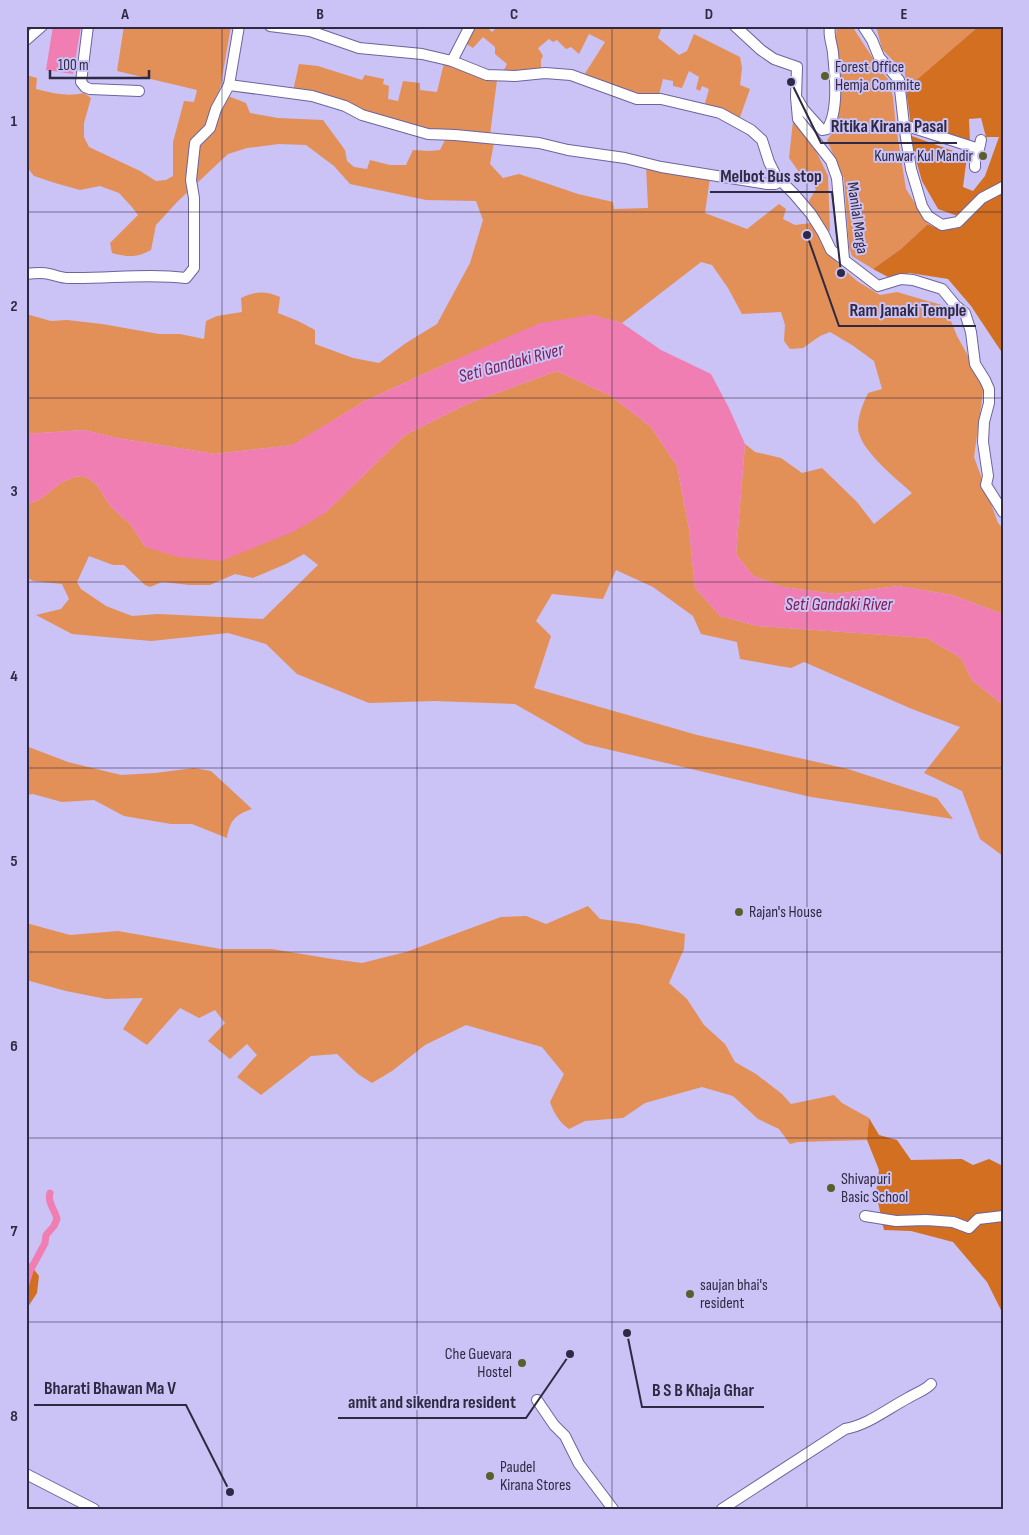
<svg xmlns="http://www.w3.org/2000/svg" width="1029" height="1535" font-family="'Sofia Sans Condensed',sans-serif">
  <rect width="100%" height="100%" fill="#cbc2f5"/>
  <g fill="#e28f58" fill-rule="evenodd">
    <path d="M 124,26 L 231,26 L 219,95 L 228,96 L 246,103 L 250,113 L 278,118 L 323,120 L 345,150 L 347,161 L 354,167 L 367,169 L 370,160 L 390,165 L 406,165 L 413,150 L 429,151 L 440,150 L 446,138 L 494,143 L 490,164 L 503,178 L 519,174 L 578,194 L 613,202 L 614,209 L 648,208 L 646,166 L 710,178 L 705,213 L 747,229 L 779,204 L 786,209 L 783,219 L 795,225 L 811,223 L 825,248 L 840,266 L 857,281 L 880,295 L 897,292 L 945,306 L 957,336 L 984,385 L 974,457 L 998,523 L 1003,528 L 1003,614 L 952,595 L 898,586 L 835,594 L 783,587 L 753,576 L 736,554 L 745,444 L 755,452 L 781,458 L 802,473 L 822,468 L 857,502 L 874,524 L 912,493 C 897,479 858,449 858,427 C 858,415 863,404 868,393 L 882,389 L 874,361 L 852,345 L 830,332 L 820,336 L 803,348 L 790,349 L 784,341 L 785,325 L 781,312 L 742,314 L 728,288 L 712,265 L 701,262 L 622,323 L 591,315 L 450,362 L 365,401 L 293,445 L 215,454 L 117,438 L 84,430 L 26,434 L 26,314 L 51,321 L 67,320 L 102,324 L 159,334 L 180,334 L 204,339 L 206,321 L 217,316 L 242,312 L 241,298 C 255,291 265,291 280,297 L 278,313 L 298,321 L 315,330 L 315,344 L 353,358 L 379,363 L 406,343 L 437,324 L 470,263 L 483,220 L 476,201 L 426,200 L 350,184 L 334,166 L 306,145 L 279,144 L 247,148 L 228,154 L 178,201 L 156,225 L 151,250 C 137,258 127,257 112,253 L 110,243 L 138,215 L 132,207 L 119,193 L 100,186 L 80,190 L 55,183 L 34,176 L 26,166 L 26,75 L 37,78 L 36,89 C 52,93 68,97 84,93 L 91,98 L 84,123 L 84,137 L 89,147 L 140,171 L 156,181 L 166,180 L 173,176 L 173,142 L 184,101 L 194,102 L 197,90 L 117,71 Z"/>
    <path d="M 474,26 L 486,26 L 492,32 L 498,26 L 662,26 L 658,38 L 679,55 L 687,51 L 694,34 L 740,57 L 742,68 L 740,85 L 750,89 L 739,120 L 704,107 L 709,89 L 702,86 L 700,91 L 696,89 L 699,77 L 689,71 L 682,88 L 673,86 L 673,81 L 663,79 L 659,95 L 630,93 L 584,75 L 605,42 L 589,34 L 579,54 L 571,47 L 566,49 L 557,40 L 553,42 L 549,39 L 538,48 L 543,56 L 541,60 L 541,70 L 503,72 L 507,64 L 495,54 L 495,47 L 483,37 L 473,48 L 465,43 Z"/>
    <path d="M 837,26 L 852,26 L 881,71 L 888,79 L 893,97 L 896,127 L 906,189 L 928,224 L 901,249 L 873,269 L 852,256 L 849,247 L 844,179 L 827,140 L 838,125 L 841,68 L 835,45 Z"/>
    <path d="M 876,26 L 979,26 L 906,89 L 905,73 L 882,49 Z"/>
    <path d="M 444,63 L 497,80 L 490,135 L 468,131 L 431,131 L 293,91 L 299,64 L 318,66 L 362,80 L 365,75 L 384,79 L 383,84 L 389,86 L 388,99 L 398,101 L 403,81 L 420,83 L 420,90 L 437,92 Z"/>
    <path d="M 793,121 L 816,151 L 828,176 L 830,232 L 807,204 L 816,189 L 808,178 L 802,176 L 789,158 Z"/>
    <path d="M 557,371 L 611,396 L 651,427 L 677,466 L 689,529 L 695,588 L 720,616 L 757,626 L 927,638 L 961,658 L 972,680 L 1003,705 L 1003,856 L 980,839 L 962,791 L 924,773 L 960,727 L 912,709 L 804,662 L 791,668 L 740,659 L 737,642 L 701,634 L 693,616 L 653,587 L 616,570 L 603,599 L 552,594 L 536,621 L 551,636 L 534,688 L 697,735 L 848,769 L 937,798 L 953,819 L 811,797 L 585,744 L 515,704 L 434,701 L 369,703 L 297,674 L 266,644 L 228,633 L 151,641 L 72,634 L 36,615 L 61,609 L 69,599 L 62,584 L 33,581 L 26,577 L 26,505 L 39,500 L 62,482 L 75,477 L 82,476 L 88,478 L 97,485 L 111,507 L 131,525 L 145,547 L 325,513 L 405,435 L 467,404 ZM 304,554 L 318,565 L 263,619 L 158,614 L 132,616 L 106,606 L 81,589 L 77,582 L 89,556 L 113,565 L 124,565 L 145,585 L 150,587 L 162,582 L 190,585 L 210,585 L 235,574 L 253,578 L 286,564 Z"/>
    <path d="M 26,746 L 68,762 L 121,775 L 155,773 L 194,768 L 211,771 L 252,809 C 235,815 230,820 227,838 L 192,824 L 171,824 L 124,816 L 94,800 L 62,802 L 33,794 L 26,795 Z"/>
    <path d="M 588,906 L 600,919 L 638,924 L 685,934 L 684,949 L 669,983 L 687,999 L 704,1025 L 725,1044 L 735,1062 L 756,1074 L 782,1094 L 791,1104 L 834,1095 L 842,1103 L 869,1118 L 867,1140 L 798,1142 L 790,1144 L 779,1129 L 758,1119 L 733,1096 L 702,1087 L 645,1103 L 623,1118 L 585,1121 L 569,1129 C 559,1122 554,1113 550,1102 L 564,1074 L 542,1047 L 466,1025 L 425,1045 L 392,1071 L 372,1083 L 358,1074 L 337,1054 L 311,1056 L 261,1095 L 237,1077 L 257,1055 L 247,1044 L 230,1059 L 208,1041 L 225,1023 L 215,1010 L 199,1018 L 180,1008 L 147,1045 L 123,1029 L 143,998 L 106,999 L 66,991 L 26,980 L 26,923 L 70,935 L 118,931 L 221,949 L 272,949 L 332,959 L 362,963 L 406,952 L 501,917 L 526,916 L 546,924 Z"/>
  </g>
  <g fill="#d26f20">
    <path d="M 979,26 L 1003,26 L 1003,354 L 971,306 L 948,279 L 910,273 L 888,277 L 873,269 L 901,249 L 928,224 L 936,228 L 955,229 L 966,219 L 938,209 L 922,181 L 909,135 L 967,156 L 963,187 L 973,191 L 985,176 L 999,137 L 986,137 L 981,118 L 969,119 L 970,143 L 911,125 L 906,89 Z"/>
    <path d="M 869,1118 L 879,1135 L 897,1140 L 911,1160 L 962,1159 L 973,1165 L 989,1159 L 1003,1166 L 1003,1314 L 987,1282 L 953,1242 L 911,1231 L 884,1230 L 876,1193 L 879,1170 L 867,1140 Z"/>
    <path d="M 26,1259 L 39,1276 L 37,1293 L 26,1310 L 26,1287 L 29,1284 L 26,1282 Z"/>
  </g>
  <g fill="#f07eb2">
    <path d="M 53,26 L 81,26 L 73,74 L 46,70 Z"/>
    <path d="M 592,315 L 622,323 L 661,350 L 711,374 L 729,408 L 745,444 L 736,554 L 753,576 L 783,587 L 835,594 L 898,586 L 952,595 L 1003,614 L 1003,705 L 972,680 L 961,658 L 927,638 L 757,626 L 720,616 L 695,588 L 689,529 L 677,466 L 651,427 L 611,396 L 557,371 L 467,404 L 405,435 L 325,513 L 293,532 L 221,561 L 178,557 L 145,547 L 131,525 L 111,507 L 97,485 L 88,478 L 82,476 L 75,477 L 62,482 L 39,500 L 26,505 L 26,434 L 84,430 L 117,438 L 215,454 L 292,445 L 365,401 L 450,362 L 540,323 Z"/>
  </g>
  <g fill="none" stroke-linecap="round" stroke-linejoin="round">
    <path stroke="#f07eb2" stroke-width="7" d="M 26,1284 L 30,1271 L 45,1243 L 46,1235 L 54,1226 L 57,1219 C 55,1210 47,1202 50,1193"/>
    <defs>
      <g id="minor">
        <path d="M 88,26 L 81,82 L 85,87 L 90,89 L 139,91"/>
        <path d="M 270,26 L 310,31 L 359,48 L 422,54 L 452,61 L 487,75 L 515,76 L 545,73 L 571,75 L 637,99 L 661,99 L 720,113 L 751,130 L 762,140 L 769,162 L 776,176 L 794,194 L 811,214 L 823,233 L 831,250 L 878,286 L 901,279 L 913,280 L 942,289 L 956,306 L 965,313 L 971,332 L 975,364 L 985,380 L 989,389 L 989,403 L 984,422 L 983,442 L 988,476 L 986,485 L 1003,512"/>
        <path d="M 735,26 L 761,50 L 774,59 L 797,67 L 796,97 L 798,119 L 831,161 L 837,178 L 844,259"/>
        <path d="M 863,26 L 872,40 L 879,57 L 899,80 L 904,125 L 911,169 L 922,206 L 928,216 L 942,225 L 958,222 L 982,198 L 1003,187"/>
        <path d="M 26,40 L 42,26"/>
        <path d="M 452,61 L 470,26"/>
        <path d="M 229,85 L 312,96 L 345,106 L 362,115 L 428,134 L 455,135 L 539,143 L 568,150 L 625,158 L 661,167 L 767,184 L 775,184 L 781,181"/>
        <path d="M 798,100 L 804,110 L 822,130 L 827,129 C 839,112 835,74 833,53 C 832,43 828,36 830,26"/>
        <path d="M 904,125 L 979,149 L 981,140"/>
        <path d="M 975,167 L 975,161 L 973,158 L 979,149"/>
        <path d="M 26,274 C 34,273 42,272 49,274 C 55,275 61,278 68,278 C 107,279 147,273 186,278 L 194,268 L 194,198 L 191,180 L 195,143 L 210,128 L 216,109 L 229,85 L 239,26"/>
        <path d="M 865,1216 L 896,1221 L 926,1220 L 953,1222 L 969,1228 L 978,1219 L 1003,1216"/>
        <path d="M 537,1400 L 554,1425 L 565,1436 L 579,1464 L 613,1509"/>
        <path d="M 26,1474 L 94,1509"/>
        <path d="M 722,1509 L 845,1429 C 868,1425 887,1409 908,1398 C 916,1393 924,1391 931,1384"/>
      </g>
    </defs>
    <use href="#minor" stroke="#6f639c" stroke-width="12"/>
    <use href="#minor" stroke="#fff" stroke-width="10"/>
  </g>
  <path fill="none" stroke="#2f2a43" stroke-width="1" stroke-opacity="0.55" d="M 222,26 L 222,1509M 417,26 L 417,1509M 612,26 L 612,1509M 807,26 L 807,1509M 26,212 L 1003,212M 26,398 L 1003,398M 26,582 L 1003,582M 26,768 L 1003,768M 26,952 L 1003,952M 26,1138 L 1003,1138M 26,1322 L 1003,1322"/>
  <g fill="#5a5e2c" stroke="#cbc2f5" stroke-width="2">
    <circle cx="825" cy="76" r="5"/>
    <circle cx="983" cy="156" r="5"/>
    <circle cx="739" cy="912" r="5"/>
    <circle cx="831" cy="1188" r="5"/>
    <circle cx="690" cy="1294" r="5"/>
    <circle cx="522" cy="1363" r="5"/>
    <circle cx="490" cy="1476" r="5"/>
  </g>
  <g text-anchor="middle" dominant-baseline="central" stroke-width="4" stroke-linejoin="round" paint-order="stroke">
    <g font-size="16" fill="#2f2a43" stroke="#cbc2f5" text-anchor="start">
      <text x="835" y="67">Forest Office<tspan x="835" dy="18">Hemja Commite</tspan></text>
      <text x="973" y="156" text-anchor="end">Kunwar Kul Mandir</text>
      <text x="749" y="912">Rajan's House</text>
      <text x="841" y="1179">Shivapuri<tspan x="841" dy="18">Basic School</tspan></text>
      <text x="700" y="1285">saujan bhai's<tspan x="700" dy="18">resident</tspan></text>
      <text x="512" y="1354" text-anchor="end">Che Guevara<tspan x="512" dy="18">Hostel</tspan></text>
      <text x="500" y="1467">Paudel<tspan x="500" dy="18">Kirana Stores</tspan></text>
    </g>
    <g font-size="16" fill="#2f2a43" stroke="#cbc2f5">
      <text transform="translate(857 218) rotate(82)">Manilal Marga</text>
    </g>
    <g font-size="18" font-style="italic" fill="#811c52" stroke="#cbc2f5">
      <text transform="translate(511 363) rotate(-15)">Seti Gandaki River</text>
      <text x="839" y="604">Seti Gandaki River</text>
    </g>
  </g>
  <path fill="none" stroke="#2f2a43" stroke-width="2" d="M791 82L821 143H957M841 273L832 192H710M807 235L839 326H976M230 1492L186 1405H34M627 1333L642 1407H764M570 1354L526 1418H338"/>
  <g fill="#2f2a43" stroke="#cbc2f5" stroke-width="2">
    <circle cx="791" cy="82" r="5"/>
    <circle cx="841" cy="273" r="5"/>
    <circle cx="807" cy="235" r="5"/>
    <circle cx="230" cy="1492" r="5"/>
    <circle cx="627" cy="1333" r="5"/>
    <circle cx="570" cy="1354" r="5"/>
  </g>
  <g font-size="18" text-anchor="middle" font-weight="bold" fill="#2f2a43" stroke="#cbc2f5" stroke-width="4" stroke-linejoin="round" paint-order="stroke">
    <text x="889" y="132">Ritika Kirana Pasal</text>
    <text x="771" y="182">Melbot Bus stop</text>
    <text x="908" y="316">Ram Janaki Temple</text>
    <text x="110" y="1394">Bharati Bhawan Ma V</text>
    <text x="703" y="1396">B S B Khaja Ghar</text>
    <text x="432" y="1408">amit and sikendra resident</text>
  </g>
  <rect width="1029" height="1535" fill="none" stroke="#cbc2f5" stroke-width="55"/>
  <path d="M50 70v8h99v-8" fill="none" stroke="#2f2a43" stroke-width="2.5"/>
  <text x="58" y="70" font-size="15" fill="#2f2a43" stroke="#cbc2f5" stroke-width="4" paint-order="stroke">100 m</text>
  <rect x="28" y="28" width="974" height="1480" fill="none" stroke="#2f2a43" stroke-width="2"/>
  <g font-size="16" text-anchor="middle" font-weight="bold" fill="#2f2a43">
    <text x="125" y="19">A</text>
    <text x="320" y="19">B</text>
    <text x="514" y="19">C</text>
    <text x="709" y="19">D</text>
    <text x="904" y="19">E</text>
    <text x="14" y="126">1</text>
    <text x="14" y="311">2</text>
    <text x="14" y="496">3</text>
    <text x="14" y="681">4</text>
    <text x="14" y="866">5</text>
    <text x="14" y="1051">6</text>
    <text x="14" y="1236">7</text>
    <text x="14" y="1421">8</text>
  </g>
</svg>
